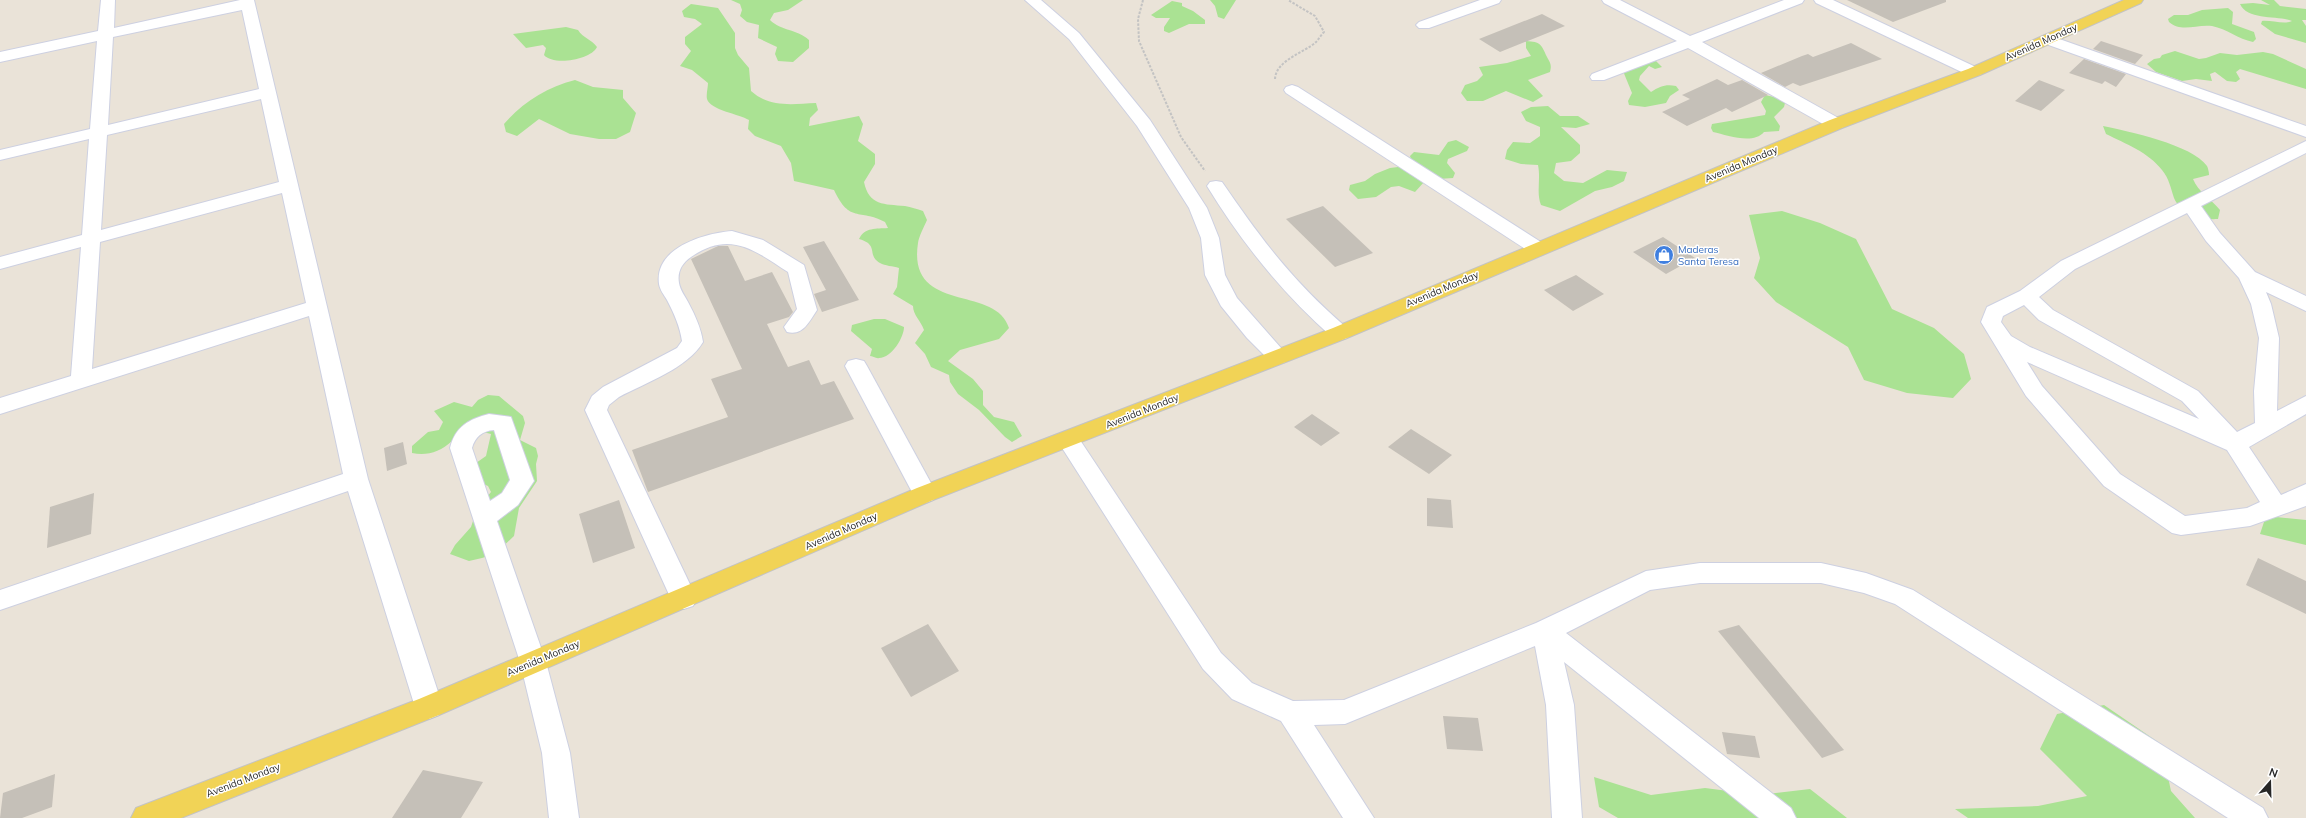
<svg xmlns="http://www.w3.org/2000/svg" width="2306" height="818" font-family="Mulish,sans-serif">
  <rect width="100%" height="100%" fill="#eae3d8"/>
  <g fill="#aae293">
    <path d="M 731,0 L 803,0 L 788,10 L 774,13 L 770,20 C 781,31 797,29 809,40 L 809,48 L 793,62 L 778,61 L 775,54 L 777,47 L 758,38 L 759,25 L 747,22 L 740,16 L 742,10 L 740,4 Z"/>
    <path d="M 1210,0 L 1236,0 L 1224,19 L 1218,17 L 1215,6 Z"/>
    <path d="M 2261,0 L 2274,0 L 2280,6 L 2306,9 L 2306,20 L 2302,20 L 2306,26 L 2306,43 L 2275,34 L 2261,24 L 2262,21 C 2271,20 2285,25 2292,21 C 2278,15 2248,21 2240,4 L 2253,3 L 2270,5 Z"/>
    <path d="M 1172,1 L 1182,3 L 1182,6 L 1193,11 L 1205,20 L 1205,24 L 1189,24 L 1169,33 L 1164,31 L 1164,27 L 1170,18 L 1156,18 L 1151,15 Z"/>
    <path d="M 691,4 L 718,8 L 735,33 L 735,48 L 738,55 L 749,68 L 751,91 C 770,108 792,104 816,103 L 818,110 L 810,118 L 809,126 L 859,116 L 863,124 L 858,141 L 875,154 L 875,164 L 864,182 C 869,206 884,204 905,206 C 911,207 917,209 923,211 L 927,220 C 924,227 919,236 918,243 C 907,315 996,284 1009,328 L 999,339 L 960,350 L 948,361 L 973,379 L 983,391 L 983,405 L 994,417 L 1014,422 L 1022,436 L 1012,442 L 1005,437 L 979,410 L 958,394 L 950,382 L 949,375 L 931,367 L 925,354 L 915,343 L 924,330 C 921,321 913,315 913,306 L 893,294 L 897,287 L 899,268 C 893,266 885,266 880,263 C 866,255 880,245 859,239 C 865,227 876,229 888,228 L 885,222 C 859,208 850,224 834,190 L 794,181 L 791,163 L 781,146 L 755,136 L 748,129 L 749,120 C 739,114 710,110 707,99 C 706,95 708,87 708,83 L 692,70 L 680,66 L 691,51 L 685,44 L 685,37 L 702,24 L 695,19 L 684,17 L 682,11 Z"/>
    <path d="M 2228,8 L 2233,12 L 2232,24 L 2254,32 L 2256,39 L 2253,42 C 2238,39 2227,29 2212,26 C 2196,24 2182,33 2169,22 L 2168,19 L 2174,15 L 2188,15 L 2202,10 Z"/>
    <path d="M 566,27 L 578,30 C 583,38 591,39 597,47 C 591,60 553,66 544,55 L 546,48 L 543,45 L 526,48 L 513,34 Z"/>
    <path d="M 1526,41 C 1541,42 1541,44 1547,57 C 1550,63 1552,64 1550,72 L 1528,80 L 1543,96 L 1533,102 L 1506,91 L 1483,101 L 1467,101 L 1461,93 L 1465,85 L 1477,81 L 1483,75 L 1479,67 L 1507,63 L 1531,56 L 1526,48 Z"/>
    <path d="M 2175,51 L 2199,59 L 2206,58 L 2220,53 L 2237,55 L 2263,52 L 2273,54 L 2306,69 L 2306,89 L 2240,69 L 2236,72 L 2240,79 L 2236,82 L 2227,81 L 2215,72 L 2210,74 L 2212,81 L 2196,79 L 2182,81 L 2156,72 L 2147,64 L 2154,59 L 2160,58 L 2162,55 Z"/>
    <path d="M 1655,60 L 1662,67 L 1655,69 L 1649,66 L 1640,76 L 1639,80 L 1651,92 C 1660,86 1666,84 1676,86 L 1679,90 L 1670,96 L 1666,103 L 1645,107 L 1629,105 L 1628,101 L 1632,93 L 1623,71 L 1626,68 L 1642,66 Z"/>
    <path d="M 575,80 L 593,87 L 623,90 L 623,98 L 636,113 L 630,132 L 616,139 L 599,139 L 570,134 L 539,119 L 517,136 L 506,132 L 504,124 C 523,102 547,87 575,80 Z"/>
    <path d="M 1765,95 L 1779,98 L 1785,103 L 1784,107 L 1774,117 L 1780,126 L 1779,131 L 1764,132 C 1753,145 1727,135 1713,132 L 1711,128 L 1712,124 L 1765,115 L 1766,111 L 1761,102 Z"/>
    <path d="M 1548,106 L 1560,116 L 1578,116 L 1590,124 L 1576,128 L 1561,127 L 1580,145 L 1580,153 L 1571,161 L 1556,163 L 1554,173 L 1564,181 L 1583,183 L 1607,170 L 1627,172 L 1624,181 L 1612,187 L 1595,191 L 1560,211 L 1541,205 C 1536,192 1541,180 1538,165 L 1521,164 L 1505,159 L 1507,150 L 1513,142 L 1530,143 L 1540,136 L 1540,127 L 1526,121 L 1521,112 L 1531,107 Z"/>
    <path d="M 2103,126 C 2127,131 2193,145 2207,166 C 2208,168 2209,172 2209,175 L 2193,179 C 2198,192 2211,199 2220,210 L 2218,219 C 2201,220 2182,216 2174,198 C 2171,189 2169,178 2162,170 C 2148,152 2126,144 2106,134 Z"/>
    <path d="M 1456,140 L 1469,147 L 1467,151 L 1448,159 L 1447,163 L 1455,173 L 1453,178 L 1438,179 L 1424,182 L 1415,192 L 1399,186 L 1391,187 L 1376,197 L 1358,199 L 1349,190 L 1350,185 L 1365,181 L 1375,174 L 1390,168 L 1398,167 L 1415,171 L 1410,156 L 1414,152 L 1439,155 L 1448,142 Z"/>
    <path d="M 1782,211 L 1820,223 L 1856,239 L 1892,309 L 1934,328 L 1964,354 L 1971,379 L 1953,398 L 1907,393 L 1864,380 L 1848,347 L 1776,302 L 1754,278 L 1760,258 L 1749,215 Z"/>
    <path d="M 874,319 L 885,319 L 904,327 C 904,337 892,358 879,358 C 877,359 872,356 870,356 L 872,349 L 851,331 L 852,325 Z"/>
    <path d="M 488,395 L 499,396 L 523,416 L 525,423 L 520,440 L 536,448 L 538,456 L 536,464 L 537,481 L 519,508 L 514,536 L 495,554 L 482,558 L 469,561 L 450,554 L 455,545 L 471,527 L 477,509 L 491,492 L 488,486 L 471,479 L 476,463 L 486,456 L 491,434 C 482,432 473,428 464,431 C 459,432 455,438 452,441 C 440,452 427,456 412,453 L 412,446 L 428,432 L 439,430 L 443,422 L 434,411 L 454,402 L 472,407 L 478,400 Z"/>
    <path d="M 2266,516 L 2306,520 L 2306,545 L 2260,534 Z"/>
    <path d="M 2104,705 L 2161,744 L 2171,791 L 2195,818 L 1968,818 L 1955,809 L 2038,806 L 2087,796 L 2040,749 L 2057,714 Z"/>
    <path d="M 1594,777 L 1651,795 L 1705,788 L 1759,795 L 1810,789 L 1847,818 L 1618,818 L 1599,807 Z"/>
  </g>
  <g fill="#c5c0b8">
    <path d="M 1847,0 L 1946,0 L 1946,2 L 1893,22 Z"/>
    <path d="M 1542,14 L 1565,26 L 1500,52 L 1479,39 Z"/>
    <path d="M 2101,41 L 2143,55 L 2135,64 L 2093,49 Z"/>
    <path d="M 1851,43 L 1882,59 L 1800,86 L 1793,83 L 1785,87 L 1761,73 L 1802,56 L 1808,54 L 1813,57 Z"/>
    <path d="M 2084,59 L 2126,74 L 2116,87 L 2105,81 L 2102,84 L 2069,73 Z"/>
    <path d="M 1717,79 L 1728,85 L 1742,80 L 1768,95 L 1732,112 L 1726,108 L 1687,126 L 1662,112 L 1690,99 L 1682,95 Z"/>
    <path d="M 2039,80 L 2065,90 L 2041,111 L 2015,101 Z"/>
    <path d="M 1323,206 L 1373,253 L 1335,267 L 1286,219 Z"/>
    <path d="M 1663,237 L 1695,258 L 1666,274 L 1633,252 Z"/>
    <path d="M 824,241 L 859,300 L 822,312 L 814,294 L 826,290 L 803,247 Z"/>
    <path d="M 718,246 L 728,246 L 745,281 L 772,272 L 793,312 L 789,317 L 767,324 L 788,367 L 809,360 L 821,385 L 834,381 L 854,419 L 648,492 L 632,450 L 728,417 L 711,379 L 742,369 L 691,259 Z"/>
    <path d="M 1576,275 L 1604,294 L 1573,311 L 1544,290 Z"/>
    <path d="M 1312,414 L 1340,433 L 1321,446 L 1294,427 Z"/>
    <path d="M 1411,429 L 1452,455 L 1429,474 L 1388,447 Z"/>
    <path d="M 403,442 L 407,464 L 387,471 L 384,448 Z"/>
    <path d="M 94,493 L 91,534 L 47,548 L 50,507 Z"/>
    <path d="M 1427,498 L 1451,500 L 1453,528 L 1427,526 Z"/>
    <path d="M 619,500 L 635,548 L 593,563 L 579,514 Z"/>
    <path d="M 2258,558 L 2306,581 L 2306,614 L 2246,585 Z"/>
    <path d="M 928,624 L 959,671 L 911,697 L 881,648 Z"/>
    <path d="M 1739,625 L 1844,750 L 1822,758 L 1718,631 Z"/>
    <path d="M 1443,716 L 1478,718 L 1483,751 L 1447,749 Z"/>
    <path d="M 1722,732 L 1755,736 L 1760,758 L 1727,754 Z"/>
    <path d="M 423,770 L 483,782 L 461,818 L 392,818 Z"/>
    <path d="M 55,774 L 52,807 L 22,818 L 0,818 L 3,793 Z"/>
  </g>
  <g fill="none" stroke-linecap="round" stroke-linejoin="round">
    <defs>
      <g id="minor">
        <path d="M 101,0 L 115,0 L 114,28 L 240,0 L 254,0 L 368,479 L 443,707 L 439,715 L 429,719 L 419,715 L 415,707 L 348,491 L 0,610 L 0,590 L 343,474 L 309,316 L 0,414 L 0,398 L 71,376 L 81,247 L 0,269 L 0,257 L 82,235 L 89,139 L 0,160 L 0,150 L 90,129 L 97,41 L 0,62 L 0,52 L 98,31 ZM 242,10 L 259,89 L 108,125 L 113,37 ZM 261,99 L 279,182 L 101,230 L 107,135 ZM 282,193 L 306,303 L 92,369 L 100,242 Z"/>
        <path d="M 1025,0 L 1041,0 L 1079,33 L 1150,120 L 1207,208 L 1219,238 L 1225,275 L 1237,298 L 1289,357 L 1285,362 L 1278,364 L 1271,362 L 1247,338 L 1221,306 L 1205,275 L 1201,238 L 1189,208 L 1137,126 L 1069,39 Z"/>
        <path d="M 1480,0 L 1501,0 L 1499,3 L 1429,28 L 1419,28 L 1416,25 L 1419,22 Z"/>
        <path d="M 1602,0 L 1620,0 L 1690,36 L 1784,0 L 1804,0 L 1802,3 L 1702,42 L 1842,120 L 1844,124 L 1842,128 L 1830,128 L 1688,48 L 1604,80 L 1592,80 L 1590,77 L 1592,74 L 1677,41 L 1604,3 Z"/>
        <path d="M 1814,0 L 1833,0 L 1980,69 L 1982,72 L 1980,75 L 1968,75 L 1816,3 Z"/>
        <path d="M 2048,35 L 2306,126 L 2306,137 L 2043,43 L 2040,40 L 2043,37 Z"/>
        <path d="M 1292,85 L 1298,87 L 1544,244 L 1547,248 L 1544,252 L 1537,254 L 1530,252 L 1286,93 L 1284,90 L 1286,87 Z"/>
        <path d="M 2306,141 L 2306,153 L 2201,206 L 2220,233 L 2255,272 L 2306,296 L 2306,311 L 2266,292 L 2271,304 L 2279,338 L 2277,411 L 2306,396 L 2306,414 L 2249,447 L 2281,495 L 2306,484 L 2306,506 L 2250,526 L 2181,535 L 2172,533 L 2104,486 L 2026,396 L 1981,322 L 1987,307 L 2020,291 L 2061,261 ZM 2187,213 L 2206,241 L 2239,278 L 2251,304 L 2259,338 L 2254,391 L 2255,423 L 2237,432 L 2198,391 L 2053,310 L 2039,297 L 2075,269 ZM 2024,305 L 2039,320 L 2182,401 L 2199,419 L 2030,347 L 2011,336 L 2001,322 L 2003,316 ZM 2027,362 L 2227,450 L 2260,502 L 2247,508 L 2185,516 L 2120,474 L 2042,386 Z"/>
        <path d="M 1216,181 L 1222,182 C 1262,240 1293,282 1347,328 L 1350,333 L 1347,338 L 1340,340 L 1333,338 C 1282,293 1242,243 1207,186 L 1210,182 Z"/>
        <path d="M 732,231 L 763,240 L 804,265 L 817,310 C 809,322 803,336 787,332 L 784,327 L 797,309 L 788,272 C 754,250 730,230 691,257 C 682,263 677,272 679,283 C 680,290 685,296 688,302 C 695,315 701,328 703,342 C 688,368 645,383 619,397 L 609,405 L 607,410 L 697,599 L 693,606 L 684,609 L 675,606 L 671,599 L 585,410 L 592,396 L 603,387 L 677,348 L 682,341 C 680,327 674,313 667,300 C 664,295 660,290 659,284 C 654,247 706,233 732,231 Z"/>
        <path d="M 856,359 L 864,361 L 867,366 L 937,494 L 933,500 L 925,503 L 917,500 L 913,494 L 845,366 L 848,361 Z"/>
        <path d="M 489,414 L 511,417 L 534,481 L 518,505 L 497,521 L 546,662 L 570,753 L 579,818 L 549,818 L 542,753 L 520,662 L 450,448 C 455,427 469,419 489,414 ZM 494,430 L 510,480 L 502,493 L 490,501 L 472,448 C 475,437 482,431 494,430 Z"/>
        <path d="M 1068,432 L 1076,434 L 1221,653 L 1252,683 L 1293,701 L 1344,700 L 1536,623 L 1646,571 L 1700,563 L 1821,563 L 1866,573 L 1913,590 L 2263,808 L 2268,818 L 2228,818 L 1895,604 L 1864,593 L 1821,583 L 1700,583 L 1650,590 L 1566,633 L 1791,808 L 1796,818 L 1759,818 L 1564,662 L 1574,705 L 1582,818 L 1552,818 L 1546,705 L 1535,646 L 1345,724 L 1314,725 L 1374,818 L 1343,818 L 1281,721 L 1232,699 L 1203,669 L 1057,440 L 1060,434 Z"/>
      </g>
      <path id="major" d="M 2124,0 L 2143,0 L 2141,3 L 1980,75 L 1842,128 L 1347,338 L 933,500 L 439,715 L 181,818 L 131,818 L 136,808 L 419,699 L 917,488 L 1333,328 L 1830,120 L 1968,69 Z"/>
    </defs>
    <use href="#minor" stroke="#cdd0e1" stroke-width="2"/>
    <use href="#major" stroke="#c3c3c3" stroke-width="2"/>
    <g stroke="#c3c3c3" stroke-width="2" stroke-dasharray="2.5 1.5" stroke-linecap="butt">
      <path d="M 1143,0 L 1138,19 L 1139,41 L 1181,137 L 1205,171"/>
      <path d="M 1275,79 C 1276,60 1304,53 1316,42 C 1319,39 1321,35 1324,32 L 1315,16 L 1288,0"/>
    </g>
    <use href="#minor" fill="#fff" fill-rule="evenodd"/>
    <use href="#major" fill="#f1d356" fill-rule="evenodd"/>
  </g>
  <defs>
    <symbol id="shop-disc" viewBox="-11 -11 22 22"><circle r="9.5" fill="#3f7fe0" stroke="#fff"/><path d="M-5-2.5h2.3a2.7 3.5 0 0 1 5.4 0H5L5.5 6h-11ZM-1.5-2.5h3a1.5 2.3 0 0 0-3 0Z" fill="#fff"/></symbol>
  </defs>
  <g fill-rule="evenodd">
    <use href="#shop-disc" x="1653" y="244" width="22" height="22"/>
  </g>
  <g text-anchor="middle" dominant-baseline="central" stroke-width="3" stroke-linejoin="round" paint-order="stroke">
    <g font-size="10" fill="#272727" stroke="#fff">
      <text transform="translate(2041 42) rotate(-24)">Avenida Monday</text>
      <text transform="translate(1741 164) rotate(-23)">Avenida Monday</text>
      <text transform="translate(1442 289) rotate(-23)">Avenida Monday</text>
      <text transform="translate(1142 411) rotate(-22)">Avenida Monday</text>
      <text transform="translate(841 531) rotate(-24)">Avenida Monday</text>
      <text transform="translate(543 658) rotate(-23)">Avenida Monday</text>
      <text transform="translate(243 780) rotate(-21)">Avenida Monday</text>
    </g>
    <g font-size="10" fill="#366cbe" stroke="#fff" text-anchor="start">
      <text x="1678" y="249">Maderas<tspan x="1678" dy="12">Santa Teresa</tspan></text>
    </g>
  </g>
  <g transform="translate(2270 782) rotate(20)" stroke="#ffffff" stroke-width="3" paint-order="stroke">
  <path d="M0-3L7 15L0 10L-7 15Z" fill="#272727"/>
  <text y="-6" font-size="11" font-weight="bold" text-anchor="middle" fill="#272727">N</text>
  </g>
</svg>
